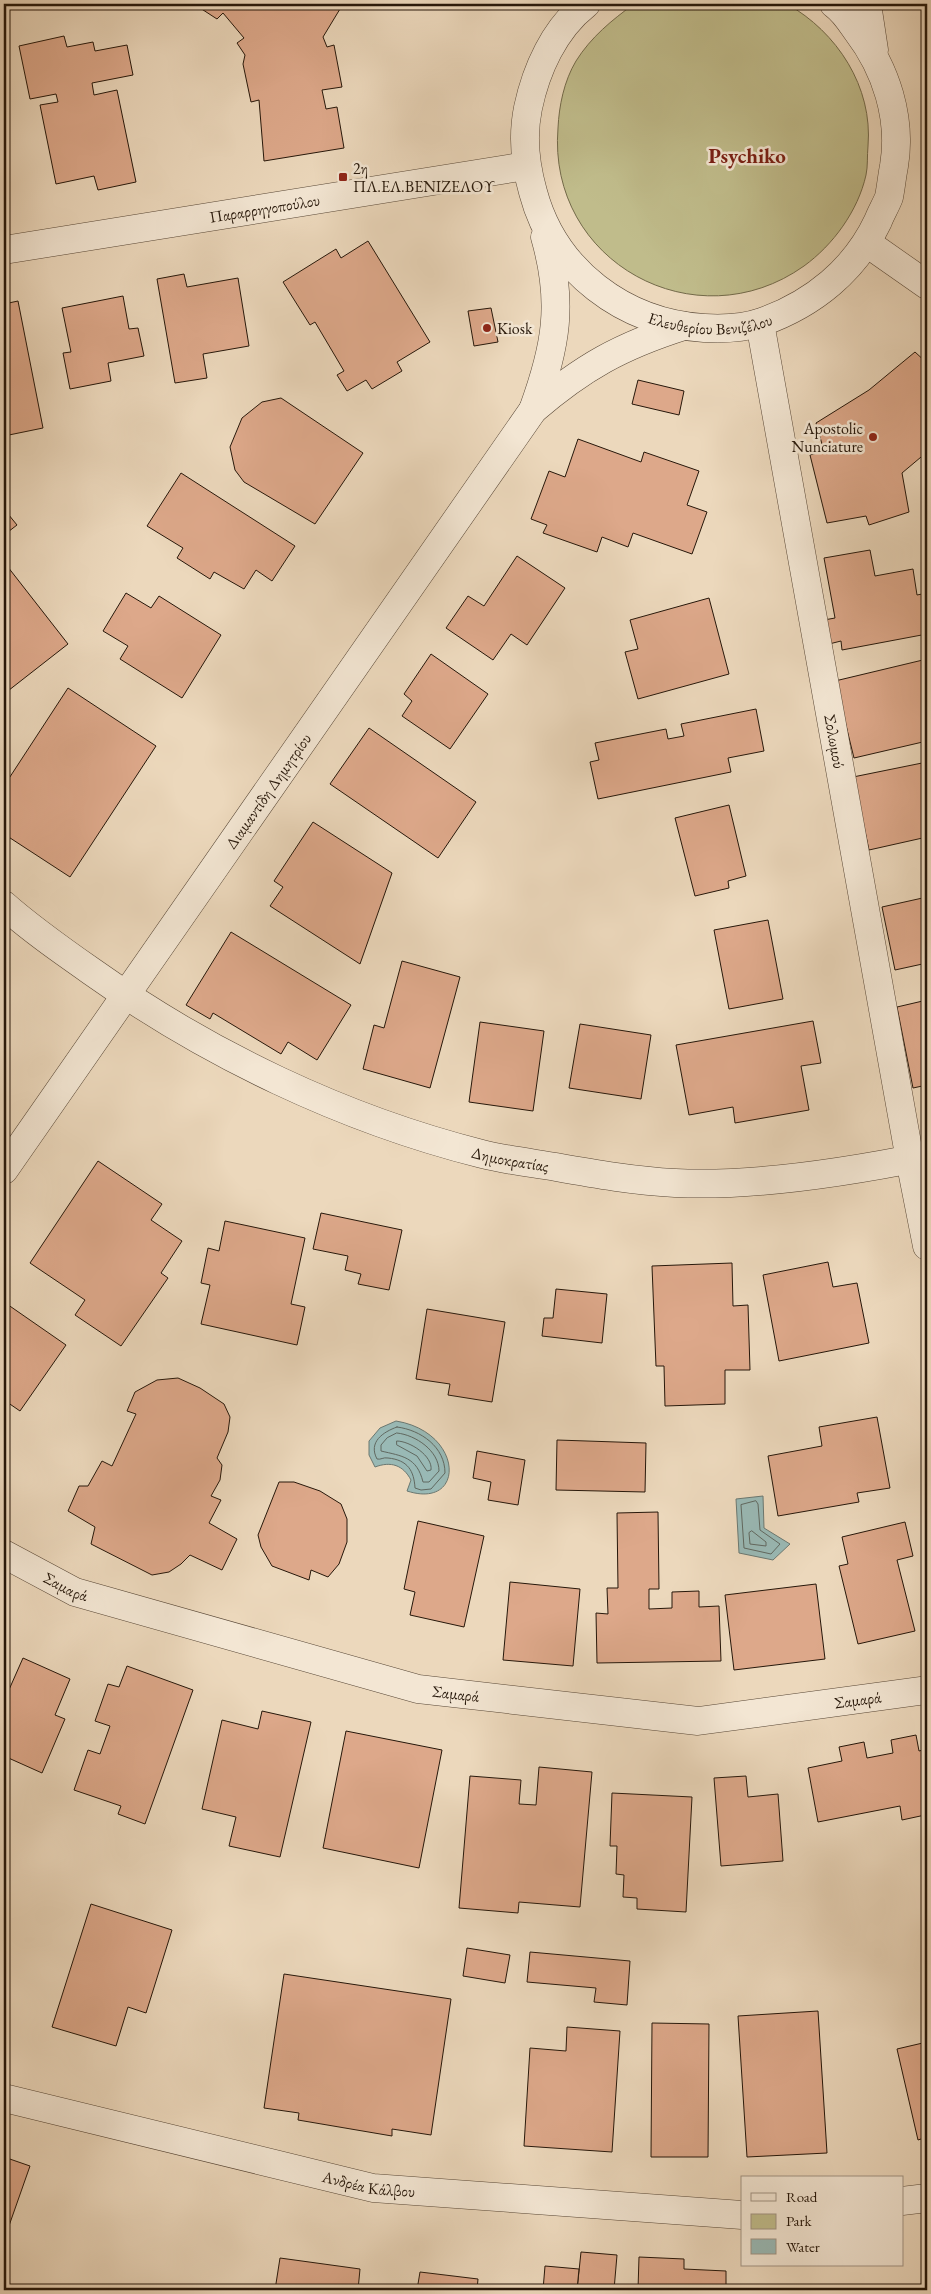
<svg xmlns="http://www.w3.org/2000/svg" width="931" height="2294" font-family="'EB Garamond',serif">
  <rect width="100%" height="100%" fill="#ecd8bc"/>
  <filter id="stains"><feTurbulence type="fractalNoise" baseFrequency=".004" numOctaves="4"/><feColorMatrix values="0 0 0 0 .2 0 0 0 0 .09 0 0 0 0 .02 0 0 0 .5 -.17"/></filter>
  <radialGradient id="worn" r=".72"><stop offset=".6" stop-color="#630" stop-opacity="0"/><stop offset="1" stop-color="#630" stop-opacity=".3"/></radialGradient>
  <path fill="#c0bc8b" stroke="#736a4a" d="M 634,4 L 787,4 C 837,32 873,87 868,146 C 867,156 868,166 866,175 C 858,211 833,245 804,266 C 696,343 547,262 558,128 C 559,106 564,81 576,61 C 591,37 612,20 634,4 Z"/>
  <g fill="#99b9b5" stroke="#6b7871">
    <path d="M 396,1421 C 464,1432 466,1510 407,1491 L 411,1480 C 403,1465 391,1461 375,1467 L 369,1455 L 369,1441 L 380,1428 Z"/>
    <path d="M 763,1496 L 764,1528 L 790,1544 L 773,1560 L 739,1553 L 736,1499 Z"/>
  </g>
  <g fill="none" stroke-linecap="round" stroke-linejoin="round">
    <g stroke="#606860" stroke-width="1">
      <path d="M 397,1427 C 421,1430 445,1447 445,1473 L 431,1489 L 421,1490 L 415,1488 C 414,1471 408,1460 388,1458 C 383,1457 381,1460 377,1459 C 368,1442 383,1432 397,1427 Z"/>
      <path d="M 397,1433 C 416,1435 439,1451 439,1471 L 429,1482 L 423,1482 C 417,1457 402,1456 381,1451 L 381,1445 L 387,1438 Z"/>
      <path d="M 397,1441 C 410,1441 433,1456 431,1470 L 427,1471 L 417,1456 L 397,1445 Z"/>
      <path d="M 756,1501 L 758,1504 L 760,1530 L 780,1544 L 771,1554 L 744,1548 L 741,1505 Z"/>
      <path d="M 752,1531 L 766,1542 L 766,1546 L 750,1544 L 749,1533 Z"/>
    </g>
  </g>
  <g fill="#dda88a" stroke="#26170a">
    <path d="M 199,4 L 343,4 L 323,37 L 327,47 L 334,45 L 342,87 L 322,90 L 326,109 L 337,107 L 344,148 L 264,161 L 259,100 L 251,102 L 243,64 L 245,55 L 237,43 L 244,38 L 223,13 L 217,19 L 197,6 Z"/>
    <path d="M 64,36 L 67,47 L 93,42 L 95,51 L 127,45 L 133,75 L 92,83 L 94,95 L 117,90 L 136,182 L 98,190 L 94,176 L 56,184 L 40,105 L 58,102 L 56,94 L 30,99 L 19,46 Z"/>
    <path d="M 368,241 L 430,342 L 397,362 L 402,371 L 372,389 L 366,380 L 347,391 L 337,375 L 344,371 L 315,322 L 310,325 L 283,282 L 336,249 L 341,258 Z"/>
    <path d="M 184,274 L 187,287 L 238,278 L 249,346 L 203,354 L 207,378 L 175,383 L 157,279 Z"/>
    <path d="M 123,296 L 129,329 L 138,328 L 144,356 L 108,363 L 111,381 L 70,389 L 63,353 L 71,352 L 62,308 Z"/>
    <path d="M 18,301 L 43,428 L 4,436 L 4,304 Z"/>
    <path d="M 491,308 L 498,342 L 474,346 L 468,311 Z"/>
    <path d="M 915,352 L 927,363 L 927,452 L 902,473 L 909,512 L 869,525 L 866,516 L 827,523 L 810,455 L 824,451 L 816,423 L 869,390 Z"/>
    <path d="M 638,380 L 684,391 L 679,415 L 632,404 Z"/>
    <path d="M 281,398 L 363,453 L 315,524 L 244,482 L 235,470 L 230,447 L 242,418 L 262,402 Z"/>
    <path d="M 578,439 L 641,462 L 644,452 L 699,471 L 687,505 L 707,512 L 692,554 L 633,533 L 628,547 L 602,537 L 597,552 L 543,533 L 547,525 L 531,519 L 549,471 L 565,477 Z"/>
    <path d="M 181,473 L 295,546 L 272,581 L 256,570 L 244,589 L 214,572 L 210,579 L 177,558 L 183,548 L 147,526 Z"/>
    <path d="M 4,509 L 17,525 L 4,535 Z"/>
    <path d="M 870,550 L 875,576 L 913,569 L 917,595 L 927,593 L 927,634 L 842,650 L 841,641 L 829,644 L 824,620 L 835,618 L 824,558 Z"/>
    <path d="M 517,556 L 565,588 L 527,645 L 511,634 L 493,660 L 446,628 L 468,596 L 484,606 Z"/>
    <path d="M 4,562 L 68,644 L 4,694 Z"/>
    <path d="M 126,593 L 151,608 L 159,596 L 221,635 L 182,698 L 120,659 L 128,646 L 103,631 Z"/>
    <path d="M 709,598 L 729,674 L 638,699 L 625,652 L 638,649 L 630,620 Z"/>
    <path d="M 431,654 L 488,694 L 450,749 L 402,716 L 412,701 L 404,694 Z"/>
    <path d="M 927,659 L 927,741 L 854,758 L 835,681 Z"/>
    <path d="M 68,688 L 156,746 L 70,877 L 4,834 L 6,825 L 4,823 L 4,786 Z"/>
    <path d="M 756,709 L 764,751 L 728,758 L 731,772 L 598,799 L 590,762 L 599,760 L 595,743 L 666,729 L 668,739 L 684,736 L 681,724 Z"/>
    <path d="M 369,728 L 476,802 L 438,858 L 330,784 Z"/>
    <path d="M 927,762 L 927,837 L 869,850 L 853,777 Z"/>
    <path d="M 729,805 L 746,876 L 728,881 L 729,888 L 695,896 L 675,818 Z"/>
    <path d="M 313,822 L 392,873 L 360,964 L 270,906 L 283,887 L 274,881 Z"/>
    <path d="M 927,897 L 927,963 L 895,970 L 882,907 Z"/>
    <path d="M 768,920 L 783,999 L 729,1009 L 714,930 Z"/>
    <path d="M 231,932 L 351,1005 L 317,1060 L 288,1042 L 281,1054 L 213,1013 L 210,1019 L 186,1005 Z"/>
    <path d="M 402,961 L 460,977 L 430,1088 L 363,1069 L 374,1025 L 384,1028 Z"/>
    <path d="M 927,1000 L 927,1085 L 913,1088 L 897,1007 Z"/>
    <path d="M 813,1021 L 821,1063 L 801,1066 L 809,1110 L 735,1123 L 733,1107 L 689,1115 L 676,1045 Z"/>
    <path d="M 480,1022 L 544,1031 L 533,1111 L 469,1102 Z"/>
    <path d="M 580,1024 L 651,1035 L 641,1099 L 569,1088 Z"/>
    <path d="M 98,1161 L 162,1204 L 151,1220 L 182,1241 L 161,1273 L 168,1278 L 121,1346 L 75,1315 L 85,1300 L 30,1263 Z"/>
    <path d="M 321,1213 L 402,1230 L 389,1290 L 358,1284 L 361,1274 L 345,1270 L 348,1256 L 313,1249 Z"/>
    <path d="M 225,1221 L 305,1238 L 291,1304 L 305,1307 L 297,1345 L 201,1324 L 210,1285 L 201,1283 L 208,1248 L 219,1251 Z"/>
    <path d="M 828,1262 L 833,1287 L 857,1283 L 869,1343 L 779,1361 L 763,1275 Z"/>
    <path d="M 732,1263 L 733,1306 L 748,1305 L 750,1370 L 725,1370 L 725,1404 L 665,1406 L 664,1366 L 656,1366 L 652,1266 Z"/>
    <path d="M 556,1289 L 607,1294 L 602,1343 L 542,1336 L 544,1318 L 553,1318 Z"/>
    <path d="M 4,1302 L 66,1345 L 20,1411 L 4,1400 Z"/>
    <path d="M 427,1309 L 505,1322 L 492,1402 L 448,1395 L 450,1384 L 416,1379 Z"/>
    <path d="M 178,1378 L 200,1388 L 224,1404 L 230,1417 L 228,1432 L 217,1458 L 222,1465 L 220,1480 L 211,1496 L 221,1500 L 209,1523 L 237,1539 L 222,1570 L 190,1555 L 181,1564 L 169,1572 L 152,1575 L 91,1544 L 95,1527 L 68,1511 L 79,1486 L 88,1486 L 102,1461 L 112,1466 L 136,1414 L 127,1411 L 135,1392 L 157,1380 Z"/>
    <path d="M 877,1417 L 890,1488 L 857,1493 L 859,1502 L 778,1516 L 768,1456 L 822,1446 L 819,1427 Z"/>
    <path d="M 557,1440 L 646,1443 L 645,1492 L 556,1490 Z"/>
    <path d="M 477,1451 L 525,1460 L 518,1505 L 488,1500 L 491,1482 L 473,1478 Z"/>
    <path d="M 279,1482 L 294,1482 L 320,1491 L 341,1504 L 347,1519 L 347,1542 L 339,1564 L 328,1577 L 311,1570 L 309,1580 L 272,1566 L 261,1547 L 258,1535 Z"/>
    <path d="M 658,1512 L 659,1589 L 649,1589 L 649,1609 L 672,1608 L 672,1592 L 699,1591 L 699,1607 L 719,1606 L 721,1661 L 597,1663 L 596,1613 L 608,1614 L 607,1588 L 618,1588 L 617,1513 Z"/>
    <path d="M 418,1521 L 484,1536 L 464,1627 L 410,1615 L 415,1592 L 404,1589 Z"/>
    <path d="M 905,1522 L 913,1556 L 897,1560 L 915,1631 L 858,1644 L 839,1566 L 848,1564 L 842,1537 Z"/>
    <path d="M 510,1582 L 580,1589 L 573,1666 L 503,1660 Z"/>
    <path d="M 816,1584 L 825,1659 L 734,1670 L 725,1595 Z"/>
    <path d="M 23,1658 L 70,1679 L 55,1715 L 65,1719 L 42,1773 L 4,1756 L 4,1701 Z"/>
    <path d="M 127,1666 L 193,1690 L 145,1824 L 118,1814 L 121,1806 L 74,1790 L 88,1750 L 100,1754 L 110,1726 L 95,1721 L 108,1684 L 119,1687 Z"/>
    <path d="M 262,1711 L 311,1722 L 280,1857 L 229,1846 L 236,1817 L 202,1809 L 222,1720 L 258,1729 Z"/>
    <path d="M 346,1731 L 442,1750 L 419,1868 L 323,1848 Z"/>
    <path d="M 916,1735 L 919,1751 L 927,1749 L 927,1805 L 923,1805 L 925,1815 L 902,1820 L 900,1806 L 818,1822 L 808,1768 L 842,1761 L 839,1747 L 864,1742 L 867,1758 L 893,1753 L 891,1740 Z"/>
    <path d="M 539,1767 L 592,1772 L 580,1907 L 519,1902 L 518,1913 L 459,1908 L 470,1776 L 521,1780 L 519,1804 L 536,1805 Z"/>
    <path d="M 746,1776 L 748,1797 L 778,1794 L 783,1861 L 721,1866 L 714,1778 Z"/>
    <path d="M 612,1793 L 692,1797 L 686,1912 L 637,1909 L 637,1898 L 623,1897 L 624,1875 L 616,1874 L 617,1846 L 610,1846 Z"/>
    <path d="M 91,1904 L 172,1930 L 146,2013 L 128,2007 L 116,2046 L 52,2027 Z"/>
    <path d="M 467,1948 L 510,1955 L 505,1983 L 463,1976 Z"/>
    <path d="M 530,1952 L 630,1961 L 627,2005 L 594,2002 L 596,1988 L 527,1982 Z"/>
    <path d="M 927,1955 L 927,1974 L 924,1956 Z"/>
    <path d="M 284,1974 L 451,1999 L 431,2135 L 392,2129 L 392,2136 L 298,2120 L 299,2113 L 264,2108 Z"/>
    <path d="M 818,2011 L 827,2153 L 747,2157 L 738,2016 Z"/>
    <path d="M 652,2023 L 709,2024 L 708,2157 L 651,2157 Z"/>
    <path d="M 567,2027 L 620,2031 L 612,2152 L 524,2146 L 530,2048 L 566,2051 Z"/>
    <path d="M 927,2042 L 927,2137 L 918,2140 L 897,2049 Z"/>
    <path d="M 4,2157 L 30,2166 L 4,2240 Z"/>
    <path d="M 581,2252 L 617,2255 L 614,2290 L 577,2290 Z"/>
    <path d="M 639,2257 L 684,2259 L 684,2269 L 726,2271 L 726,2290 L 638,2290 Z"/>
    <path d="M 280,2258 L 360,2269 L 358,2290 L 275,2290 Z"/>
    <path d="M 545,2266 L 579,2269 L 577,2290 L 543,2290 Z"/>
    <path d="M 420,2272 L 478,2279 L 477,2290 L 417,2290 Z"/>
    <path d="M 813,2286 L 813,2290 L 741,2290 L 741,2287 Z"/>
  </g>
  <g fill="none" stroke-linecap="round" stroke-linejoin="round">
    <defs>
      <g id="minor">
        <path d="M 867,243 L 927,285"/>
        <path id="s1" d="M 4,250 L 526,166"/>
        <path id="s2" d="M 4,905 C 31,929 61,950 91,971 C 208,1054 343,1119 482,1154 C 506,1160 532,1163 556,1167 C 595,1174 635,1181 675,1183 C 755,1187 848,1172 927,1156"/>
        <path id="s3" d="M 4,1554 L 75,1592 L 418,1689 L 698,1721 L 927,1690"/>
        <path id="s4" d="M 4,2098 L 373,2188 L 742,2215"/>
        <path d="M 902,2201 L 927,2198"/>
      </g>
      <g id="tertiary">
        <path id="s5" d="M 586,4 C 554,29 536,70 528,108 C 522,137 525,164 533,192 C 554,271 624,323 704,328 C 722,329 745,328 762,322 C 813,304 855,270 878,221 C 881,213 886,205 889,197 C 891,187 892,176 894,166 C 902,118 886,69 857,31 C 850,21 844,11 834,4"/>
        <path d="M 867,4 L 874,50"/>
        <path id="s6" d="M 760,323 L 910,1160 L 927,1246"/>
        <path d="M 533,410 C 556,347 564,303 545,237"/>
        <path id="s7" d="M 4,1170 L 533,410 C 583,367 621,346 684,326"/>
      </g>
    </defs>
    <use href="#minor" stroke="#584736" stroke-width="29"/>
    <use href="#tertiary" stroke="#584736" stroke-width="29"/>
    <use href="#minor" stroke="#f3e6d3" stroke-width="28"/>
    <use href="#tertiary" stroke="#f3e6d3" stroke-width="28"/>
  </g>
  <g fill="#8f2418" stroke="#f3e6d3" stroke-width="2">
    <rect x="338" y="172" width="10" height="10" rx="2.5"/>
    <circle cx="487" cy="328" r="5"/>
    <circle cx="873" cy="437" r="5"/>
  </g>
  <g text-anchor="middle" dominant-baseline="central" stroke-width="5" stroke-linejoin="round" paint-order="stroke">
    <g font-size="16" fill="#26170a" stroke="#f3e6d3" text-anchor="start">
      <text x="353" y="168">2η<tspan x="353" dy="18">ΠΛ.ΕΛ.ΒΕΝΙΖΕΛΟΥ</tspan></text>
      <text x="497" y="328">Kiosk</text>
      <text x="863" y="428" text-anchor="end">Apostolic<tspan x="863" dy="18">Nunciature</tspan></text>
    </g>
    <g font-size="16" fill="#26170a" stroke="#f3e6d3">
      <text stroke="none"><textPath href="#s1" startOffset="264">Παραρρηγοπούλου</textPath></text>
      <text stroke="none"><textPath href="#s5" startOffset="446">Ελευθερίου Βενιζέλου</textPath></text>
      <text stroke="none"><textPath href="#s6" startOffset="425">Σολωμού</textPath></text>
      <text stroke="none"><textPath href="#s7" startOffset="462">Διαμαντίδη Δημητρίου</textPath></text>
      <text stroke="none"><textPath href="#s2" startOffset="572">Δημοκρατίας</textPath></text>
      <text stroke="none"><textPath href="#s3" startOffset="70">Σαμαρά</textPath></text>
      <text stroke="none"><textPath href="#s3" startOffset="475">Σαμαρά</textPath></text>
      <text stroke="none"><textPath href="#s3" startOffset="880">Σαμαρά</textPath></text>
      <text stroke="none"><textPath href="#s4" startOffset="375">Ανδρέα Κάλβου</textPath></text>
    </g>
    <g font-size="21" font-weight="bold" fill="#7a1f14" stroke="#f3e6d3">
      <text x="747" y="155">Psychiko</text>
    </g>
  </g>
  <rect width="931" height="2294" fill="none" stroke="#ecd8bc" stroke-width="20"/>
  <rect x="5" y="5" width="921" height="2284" fill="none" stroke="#26170a" stroke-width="2.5"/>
  <rect x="10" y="10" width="911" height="2274" fill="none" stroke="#26170a"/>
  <rect x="741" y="2176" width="162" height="90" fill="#f3e6d3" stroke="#a19383"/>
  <rect x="751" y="2193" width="25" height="8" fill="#f3e6d3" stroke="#a19383"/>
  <text x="786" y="2202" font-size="15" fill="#26170a">Road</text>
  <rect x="751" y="2214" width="25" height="15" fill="#c0bc8b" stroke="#a19383"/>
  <text x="786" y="2226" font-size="15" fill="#26170a">Park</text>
  <rect x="751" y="2239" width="25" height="15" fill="#99b9b5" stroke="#a19383"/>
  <text x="786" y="2252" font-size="15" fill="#26170a">Water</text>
  <rect width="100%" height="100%" filter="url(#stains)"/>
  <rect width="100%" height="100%" fill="url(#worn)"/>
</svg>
